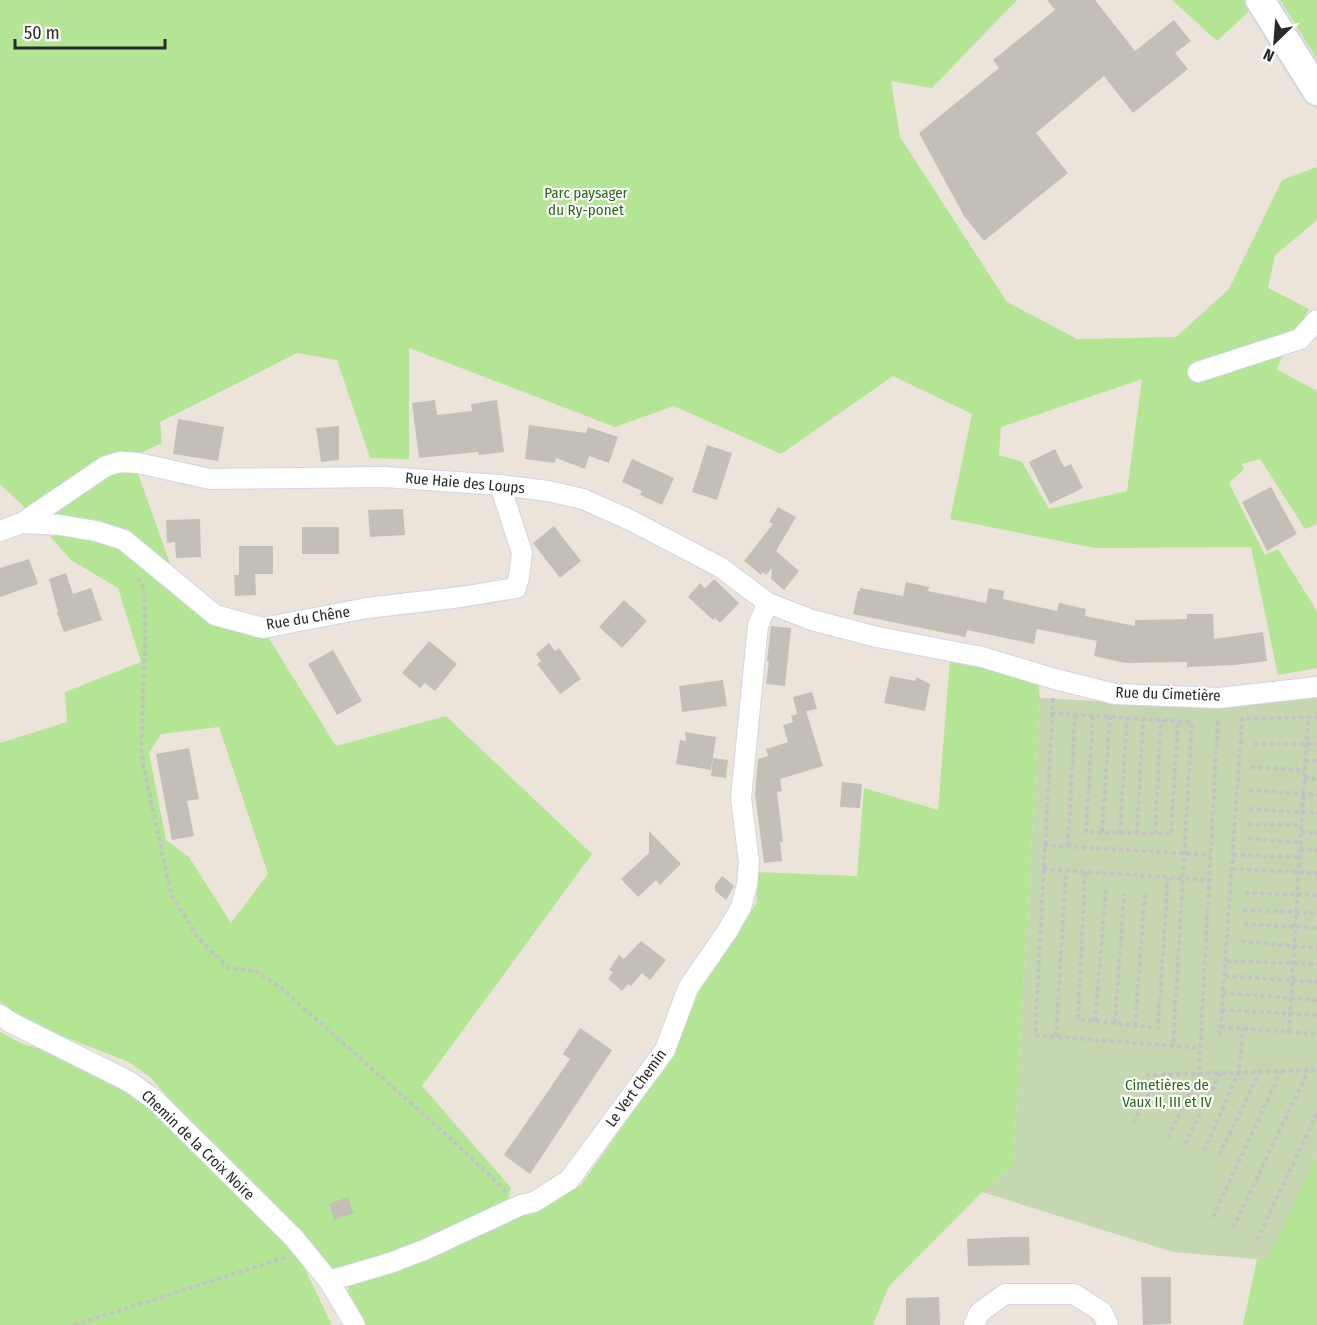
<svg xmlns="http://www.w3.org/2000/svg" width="1317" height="1325" font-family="'Fira Sans Condensed',sans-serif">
  <rect width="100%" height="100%" fill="#ece4db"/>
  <g fill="#b3e595" fill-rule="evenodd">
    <path d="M 0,0 L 1017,0 L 932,88 L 891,81 L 900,137 L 1007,302 L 1077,339 L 1176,337 L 1229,289 L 1282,180 L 1317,167 L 1317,220 L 1275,255 L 1268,288 L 1309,309 L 1276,369 L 1317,391 L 1317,524 L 1305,529 L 1260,459 L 1242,464 L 1244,469 L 1229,483 L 1265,555 L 1278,549 L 1317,611 L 1317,668 L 1278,675 L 1251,547 L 1095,548 L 950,519 L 972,414 L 893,376 L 781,454 L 674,406 L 615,427 L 409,348 L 409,459 L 370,458 L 337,360 L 297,353 L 160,422 L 162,443 L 132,457 L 172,569 L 216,616 L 266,634 L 336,746 L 446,716 L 592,854 L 422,1086 L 511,1188 L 508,1199 L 399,1253 L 332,1270 L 269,1202 L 206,1140 L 150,1077 L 129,1062 L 39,1027 L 20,1017 L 0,1002 L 0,743 L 67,722 L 65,692 L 141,662 L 118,588 L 71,560 L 22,505 L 0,484 ZM 1142,379 L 1127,491 L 1049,509 L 1022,462 L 999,455 L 1001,427 ZM 219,727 L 268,874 L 231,923 L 189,857 L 166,840 L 149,753 L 161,734 Z"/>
    <path d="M 1172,0 L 1255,0 L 1257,4 L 1217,41 Z"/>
    <path d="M 1280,0 L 1317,0 L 1317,59 Z"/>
    <path d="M 950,659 L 1038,677 L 1040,698 L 1013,1166 L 982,1192 L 889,1286 L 873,1325 L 361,1325 L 347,1299 L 349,1285 L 444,1251 L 581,1185 L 673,1055 L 700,989 L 757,902 L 755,872 L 857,876 L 864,788 L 938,810 Z"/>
    <path d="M 0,1032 L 23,1044 L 84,1061 L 147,1101 L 186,1146 L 271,1227 L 299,1257 L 332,1325 L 0,1325 Z"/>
    <path d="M 1317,1156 L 1317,1325 L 1243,1325 L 1257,1259 L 1268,1259 Z"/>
  </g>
  <path fill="#c5d7b1" d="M 1040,698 L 1219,708 L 1317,698 L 1317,1156 L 1268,1260 L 1173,1252 L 982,1192 L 1013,1166 Z"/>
  <g fill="#c4bfb6">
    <path d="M 1047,0 L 1095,0 L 1135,51 L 1174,20 L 1191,41 L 1175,53 L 1188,69 L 1133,113 L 1104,76 L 1036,133 L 1068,173 L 984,241 L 964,216 L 919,133 L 999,68 L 993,60 L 1055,10 Z"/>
    <path d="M 435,400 L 437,415 L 472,411 L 471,404 L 497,400 L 504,452 L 479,455 L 478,452 L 419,458 L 412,403 Z"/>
    <path d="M 178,419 L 224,427 L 218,461 L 173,454 Z"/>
    <path d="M 529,425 L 586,433 L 588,427 L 618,437 L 609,463 L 589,456 L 585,469 L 556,458 L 555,463 L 525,459 Z"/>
    <path d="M 339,426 L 339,460 L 321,462 L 316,428 Z"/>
    <path d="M 707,445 L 732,453 L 717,500 L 692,492 Z"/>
    <path d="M 1055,449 L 1064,467 L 1071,464 L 1083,488 L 1050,504 L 1029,462 Z"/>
    <path d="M 632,459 L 674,478 L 662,505 L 640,495 L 642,491 L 622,482 Z"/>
    <path d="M 1271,487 L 1297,534 L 1267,551 L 1242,502 Z"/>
    <path d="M 778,507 L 796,517 L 776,551 L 799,571 L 784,590 L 771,579 L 772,568 L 766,575 L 763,572 L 761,575 L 744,561 L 773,524 L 769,522 Z"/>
    <path d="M 403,509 L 405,535 L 370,537 L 368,510 Z"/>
    <path d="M 200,519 L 201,557 L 176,558 L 175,542 L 167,543 L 166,520 Z"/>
    <path d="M 554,526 L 581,561 L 560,578 L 533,543 Z"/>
    <rect x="302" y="527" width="37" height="27"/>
    <path d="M 239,546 L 273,546 L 273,574 L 255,574 L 256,595 L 235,596 L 234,575 L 239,575 Z"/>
    <path d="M 29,559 L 38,584 L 0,597 L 0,568 Z"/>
    <path d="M 66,573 L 73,594 L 91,588 L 102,620 L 64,632 L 57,613 L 58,612 L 49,579 Z"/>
    <path d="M 714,579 L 739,603 L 720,623 L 715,618 L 713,620 L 688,597 L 700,583 L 705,588 Z"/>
    <path d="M 906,582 L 929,587 L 928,591 L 986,603 L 989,588 L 1004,591 L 1003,599 L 1057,611 L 1059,603 L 1086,609 L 1085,616 L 1135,626 L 1135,620 L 1187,619 L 1187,614 L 1213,614 L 1214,639 L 1263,632 L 1267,661 L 1235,665 L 1187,667 L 1187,662 L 1125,663 L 1094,656 L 1097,641 L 1037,629 L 1034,644 L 967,630 L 965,637 L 853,614 L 858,591 L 860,591 L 860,588 L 903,596 Z"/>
    <path d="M 624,600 L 647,621 L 622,648 L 599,627 Z"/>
    <path d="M 771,626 L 791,628 L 785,686 L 766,684 L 769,661 L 767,661 Z"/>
    <path d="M 429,641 L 457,664 L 435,691 L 425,683 L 420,688 L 402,673 Z"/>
    <path d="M 549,643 L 555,651 L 559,648 L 581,679 L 560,694 L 537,664 L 541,661 L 536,654 Z"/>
    <path d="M 333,650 L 362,701 L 337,715 L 308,664 Z"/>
    <path d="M 890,676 L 916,681 L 916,677 L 930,684 L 925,711 L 884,703 Z"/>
    <path d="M 723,680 L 727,706 L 682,712 L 679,686 Z"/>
    <path d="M 812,692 L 817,709 L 806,711 L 823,766 L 780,779 L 782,791 L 777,792 L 783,842 L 780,842 L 782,861 L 764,863 L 755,794 L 758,759 L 768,756 L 766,749 L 788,742 L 783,725 L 793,722 L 791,716 L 797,714 L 793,697 Z"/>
    <path d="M 685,732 L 716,737 L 711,770 L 676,764 L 680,740 L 686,741 Z"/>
    <path d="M 189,748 L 199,799 L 187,801 L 194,836 L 172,840 L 156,754 Z"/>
    <path d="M 713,758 L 728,760 L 726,778 L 711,776 Z"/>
    <path d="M 842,782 L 862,784 L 860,808 L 840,807 Z"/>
    <path d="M 649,831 L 681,864 L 660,885 L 656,880 L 638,897 L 621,879 L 649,853 Z"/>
    <path d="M 722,876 L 734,886 L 726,900 L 715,891 L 715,885 Z"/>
    <path d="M 641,941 L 666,960 L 650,980 L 642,973 L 631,986 L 628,984 L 622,991 L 608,979 L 613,972 L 609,970 L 619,955 L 624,959 Z"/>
    <path d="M 580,1028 L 612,1050 L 530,1174 L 504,1155 L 570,1059 L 563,1054 Z"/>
    <path d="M 348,1197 L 354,1213 L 334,1220 L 329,1204 Z"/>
    <path d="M 1008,1237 L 1029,1237 L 1030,1265 L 968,1266 L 967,1239 Z"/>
    <path d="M 1141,1277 L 1171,1277 L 1171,1324 L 1143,1325 Z"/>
    <path d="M 939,1297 L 940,1325 L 906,1325 L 906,1298 Z"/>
  </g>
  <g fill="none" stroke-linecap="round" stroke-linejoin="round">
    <defs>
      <g id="street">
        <path d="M 1198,372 L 1300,339 L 1317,320"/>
        <path d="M 22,523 L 60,525 L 96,531 L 124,540 L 215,615 L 263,628 L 367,608 L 461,597 L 516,588 L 519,577 L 522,553 L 500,485"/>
        <path d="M 0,531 L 22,523 L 106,466 L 120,462 L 138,463 L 210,479 L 384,477 L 500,485 L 548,491 L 583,499 L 632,521 L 720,567 L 768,603 L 812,620 L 877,637 L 982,657 L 1055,679 L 1115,694 L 1219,698 L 1317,687"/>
        <path d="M 0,1015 L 10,1022 L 130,1082 L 156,1101 L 294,1238 L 329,1281 L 355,1325"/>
        <path d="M 329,1281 L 390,1263 L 424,1250 L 521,1205 L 534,1202 L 569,1180 L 665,1050 L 688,988 L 728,930 L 741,907 L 747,885 L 749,862 L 741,798 L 758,625 L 768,603"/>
        <path d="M 974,1325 L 979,1313 L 1005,1294 L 1074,1294 L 1102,1312 L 1108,1325"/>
      </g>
      <path id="secondary" d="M 1260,0 L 1317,91"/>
    </defs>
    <use href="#street" stroke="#d0d4e3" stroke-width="22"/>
    <use href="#secondary" stroke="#d0d4e3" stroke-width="32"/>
    <g stroke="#c3c3c3" stroke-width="4" stroke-dasharray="4.5 3" stroke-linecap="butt">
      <path d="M 138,578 L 144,587 L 145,644 L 141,754 L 171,894 L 199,939 L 229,968 L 256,971 L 281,988 L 449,1137 L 507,1192"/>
      <path d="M 1053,698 L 1035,1035 L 1200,1048"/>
      <path d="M 1051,713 L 1192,722 L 1173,1046"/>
      <path d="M 1093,716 L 1086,832 L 1171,834 L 1178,721"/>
      <path d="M 1254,744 L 1317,744"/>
      <path d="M 1305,760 L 1317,761"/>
      <path d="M 1251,767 L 1304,770"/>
      <path d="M 1304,778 L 1317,779"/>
      <path d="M 1249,790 L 1317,795"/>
      <path d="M 1249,809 L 1317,813"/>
      <path d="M 1248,824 L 1301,825"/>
      <path d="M 1102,832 L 1110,717"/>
      <path d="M 1301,832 L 1317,833"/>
      <path d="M 1120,833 L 1127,718"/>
      <path d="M 1137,834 L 1143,719"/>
      <path d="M 1155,834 L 1161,720"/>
      <path d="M 1248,838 L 1300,843"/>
      <path d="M 1044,845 L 1210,855"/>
      <path d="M 1068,846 L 1075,715"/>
      <path d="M 1300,849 L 1317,850"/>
      <path d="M 1233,855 L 1299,857"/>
      <path d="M 1043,869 L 1209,880"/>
      <path d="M 1232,869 L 1317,873"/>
      <path d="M 1085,872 L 1078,1019 L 1158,1028 L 1168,878"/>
      <path d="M 1245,893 L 1317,895"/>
      <path d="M 1243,910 L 1317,913"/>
      <path d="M 1244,924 L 1317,928"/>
      <path d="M 1241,941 L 1317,948"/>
      <path d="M 1226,961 L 1317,964"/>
      <path d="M 1225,976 L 1317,982"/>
      <path d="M 1223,993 L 1317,1000"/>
      <path d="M 1222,1010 L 1317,1015"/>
      <path d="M 1095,1021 L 1106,889"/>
      <path d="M 1115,1023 L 1124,894"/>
      <path d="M 1135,1026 L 1145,893"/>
      <path d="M 1221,1027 L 1317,1034"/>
      <path d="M 1289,1032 L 1308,718"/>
      <path d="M 1220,1036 L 1242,719 L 1317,717"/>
      <path d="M 1056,1037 L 1066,871"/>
      <path d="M 1146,1075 L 1317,1070"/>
      <path d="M 1134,1123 L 1157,1075"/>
      <path d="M 1168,1138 L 1199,1073 L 1218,717"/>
      <path d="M 1185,1144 L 1220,1073"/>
      <path d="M 1204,1151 L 1239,1072 L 1243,1029"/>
      <path d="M 1219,1155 L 1260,1072"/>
      <path d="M 1213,1217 L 1281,1071"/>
      <path d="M 1233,1228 L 1308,1071"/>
      <path d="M 1257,1240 L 1317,1113"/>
      <path d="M 74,1325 L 287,1257"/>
    </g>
    <use href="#street" stroke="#fff" stroke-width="20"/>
    <use href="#secondary" stroke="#fff" stroke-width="28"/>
  </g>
  <g text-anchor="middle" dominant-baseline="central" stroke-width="4.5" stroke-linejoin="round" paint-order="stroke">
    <g font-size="15" fill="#2b6917" stroke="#fff">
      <text x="586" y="193">Parc paysager<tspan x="586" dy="17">du Ry-ponet</tspan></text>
      <text x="1167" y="1085">Cimetières de<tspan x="1167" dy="17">Vaux II, III et IV</tspan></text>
    </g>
    <g font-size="15" fill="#2a2a2a" stroke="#fff">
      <text transform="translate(465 483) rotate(5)">Rue Haie des Loups</text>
      <text transform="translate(308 618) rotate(-9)">Rue du Chêne</text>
      <text transform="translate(1168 694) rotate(2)">Rue du Cimetière</text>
      <text transform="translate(636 1088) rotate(-54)">Le Vert Chemin</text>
      <text transform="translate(198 1145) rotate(44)">Chemin de la Croix Noire</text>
    </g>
  </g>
  <g transform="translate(1275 42) rotate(205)" stroke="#ffffff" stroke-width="4.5" paint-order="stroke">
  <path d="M0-4.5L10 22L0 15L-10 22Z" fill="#2a2a2a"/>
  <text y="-9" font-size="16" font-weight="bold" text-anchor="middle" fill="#2a2a2a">N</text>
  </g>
  <path d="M15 39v9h150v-9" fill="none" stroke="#2a2a2a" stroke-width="3"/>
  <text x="24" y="39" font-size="18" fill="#2a2a2a" stroke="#ffffff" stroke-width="4.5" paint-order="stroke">50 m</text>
</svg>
